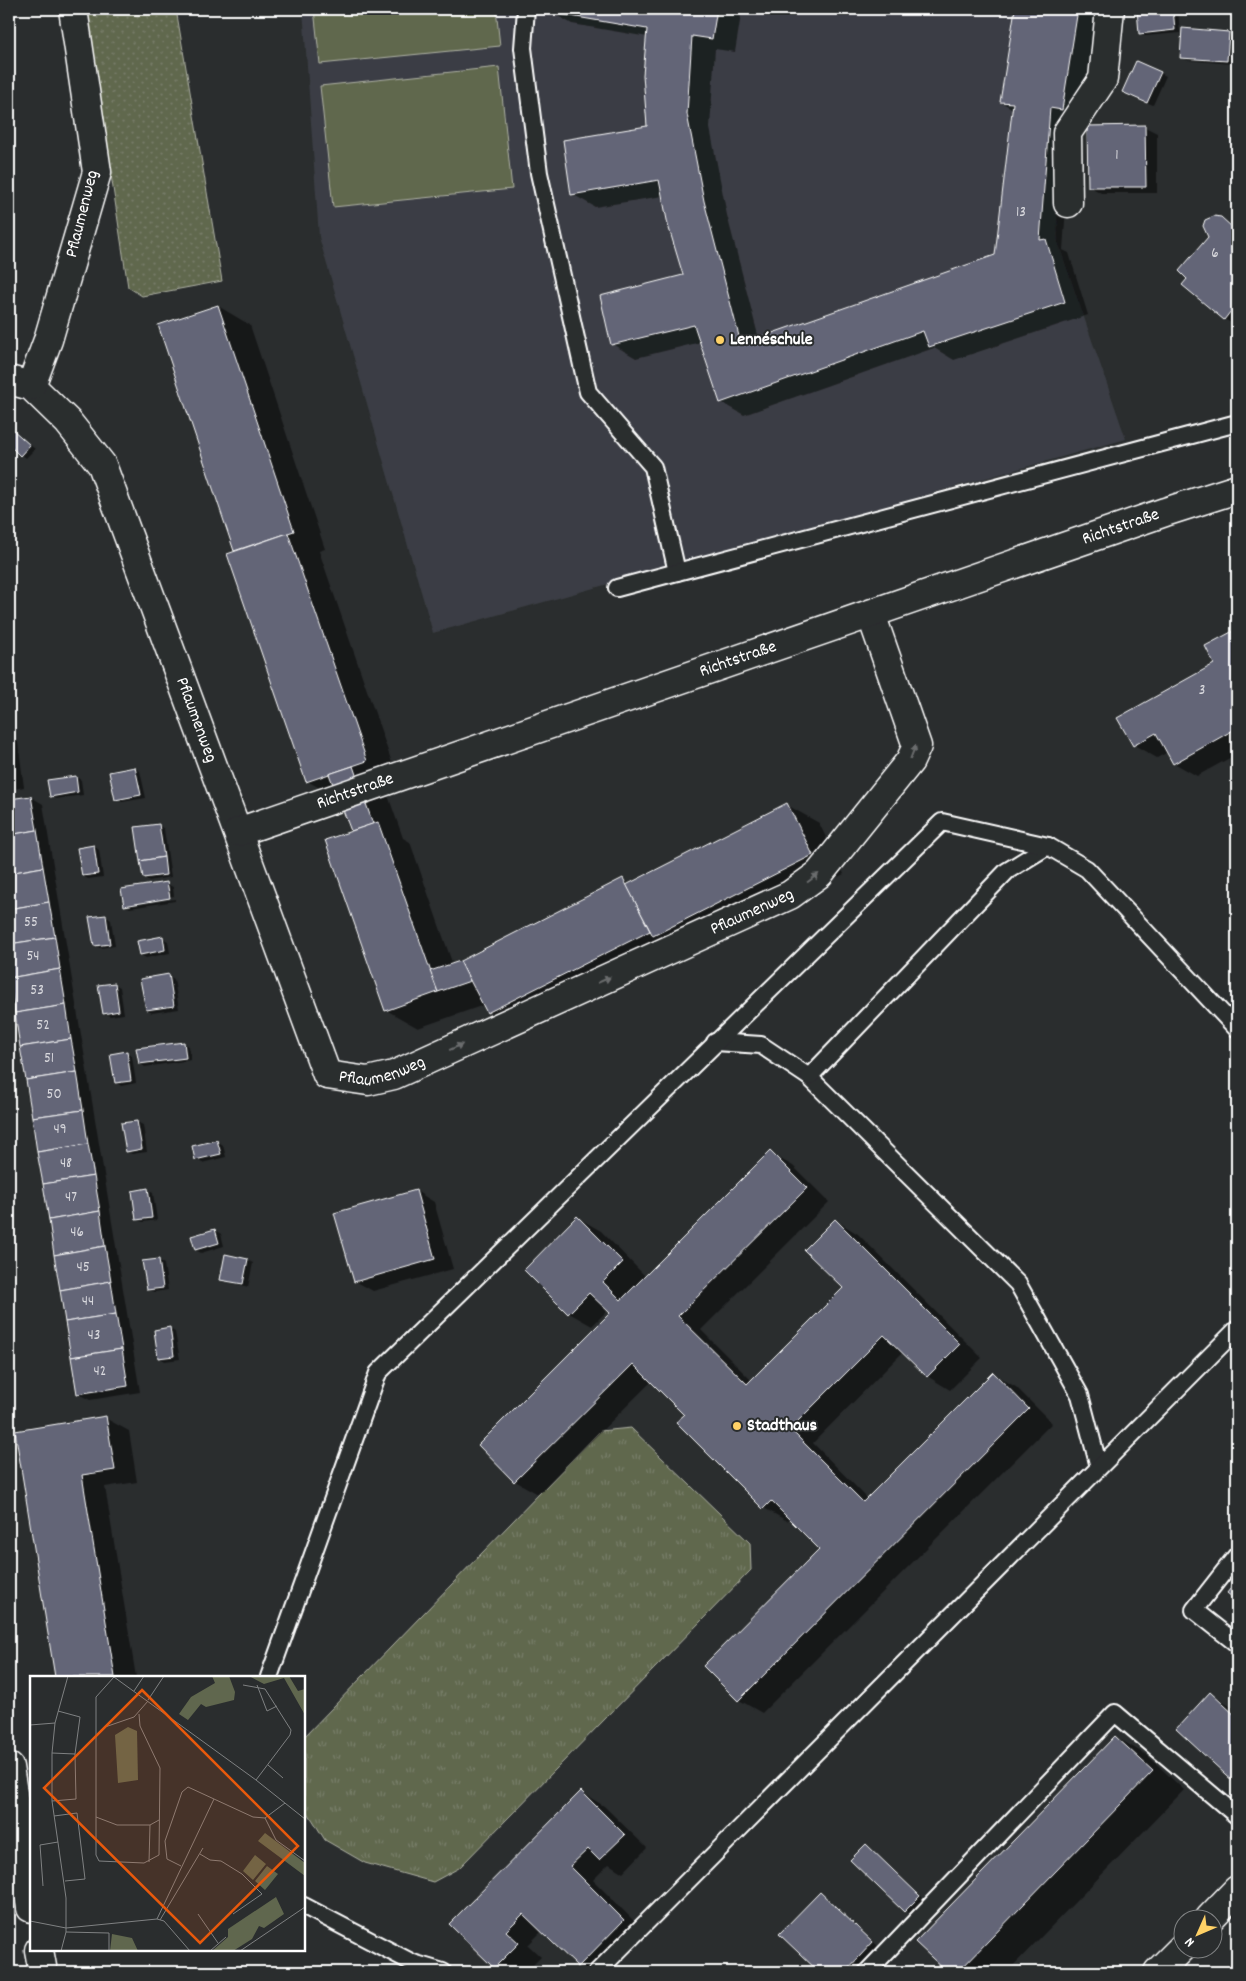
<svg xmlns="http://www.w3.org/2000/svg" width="1246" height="1981" font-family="Dekko,sans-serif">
  <defs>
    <pattern id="grass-dots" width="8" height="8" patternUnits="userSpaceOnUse" patternTransform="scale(1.25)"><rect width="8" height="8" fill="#60674e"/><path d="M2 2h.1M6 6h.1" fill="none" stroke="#787e69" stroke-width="1.8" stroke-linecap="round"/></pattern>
    <pattern id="park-tufts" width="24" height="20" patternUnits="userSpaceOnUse" patternTransform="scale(1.25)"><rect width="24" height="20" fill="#60674e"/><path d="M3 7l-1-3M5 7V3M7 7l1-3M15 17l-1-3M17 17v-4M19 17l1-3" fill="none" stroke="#787e69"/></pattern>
  </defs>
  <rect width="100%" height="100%" fill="#2a2d2e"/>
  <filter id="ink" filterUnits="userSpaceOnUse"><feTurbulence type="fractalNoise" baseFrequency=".02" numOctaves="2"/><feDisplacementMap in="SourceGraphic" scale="10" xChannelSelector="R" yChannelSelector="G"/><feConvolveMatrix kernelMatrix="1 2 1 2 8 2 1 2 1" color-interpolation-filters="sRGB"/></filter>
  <g filter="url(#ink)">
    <path fill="#3b3e44" d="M 303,9 L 1097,9 L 1091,72 L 1055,132 L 1058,242 L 1126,439 L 433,633 L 319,237 Z"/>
    <path fill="url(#grass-dots)" stroke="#b0b3a6" d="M 86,9 L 176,9 L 222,281 L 142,296 L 128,287 Z"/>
    <path fill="url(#park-tufts)" stroke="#b0b3a6" d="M 631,1428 L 750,1543 L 751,1570 L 459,1868 L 433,1882 L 365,1863 L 325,1840 L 304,1806 L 304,1737 L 600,1431 Z"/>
    <g fill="#60674e" stroke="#b0b3a6">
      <path d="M 314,9 L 496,9 L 500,46 L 320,64 Z"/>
      <path d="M 499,67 L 512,189 L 333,207 L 320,86 Z"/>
    </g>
    <g fill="#0007">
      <path d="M 549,9 L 742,9 L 735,52 L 715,49 L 710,128 L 727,215 L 759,339 L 996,256 L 1013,109 L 1001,102 L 1016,9 L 1103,9 L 1085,123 L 1072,121 L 1063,250 L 1069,253 L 1088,315 L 954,360 L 934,348 L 744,415 L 721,402 L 701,342 L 636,358 L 612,344 L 685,276 L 663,196 L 595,207 L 572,194 L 648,127 L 648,37 L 572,24 L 549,11 Z"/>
      <path d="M 1176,9 L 1178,10 L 1180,33 L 1145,36 L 1140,33 L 1138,10 Z"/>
      <path d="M 1183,30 L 1229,34 L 1234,37 L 1232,64 L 1187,60 L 1181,57 Z"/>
      <path d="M 1160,73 L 1166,76 L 1153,105 L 1123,92 Z"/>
      <path d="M 1145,127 L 1157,133 L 1157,193 L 1101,193 L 1089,186 Z"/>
      <path d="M 1217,217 L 1235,228 L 1237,225 L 1237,326 L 1224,319 L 1209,237 L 1204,230 L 1206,221 Z"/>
      <path d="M 218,306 L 250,325 L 325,549 L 319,551 L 398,780 L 384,784 L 403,838 L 410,842 L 453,965 L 623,880 L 630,884 L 787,805 L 819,823 L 844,874 L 686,954 L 520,1031 L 488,1012 L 484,1005 L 418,1028 L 386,1010 L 353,832 L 340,799 L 307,781 L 235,552 L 160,326 Z"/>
      <path d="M 12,430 L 35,449 L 26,458 L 9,444 L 9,434 Z"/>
      <path d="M 1237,630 L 1237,754 L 1197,776 L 1174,763 L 1168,752 L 1157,758 L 1134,745 L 1216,665 L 1207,647 Z"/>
      <path d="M 9,737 L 18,742 L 24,787 L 9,790 Z"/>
      <path d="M 135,768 L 140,771 L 146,798 L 122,802 L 116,799 Z"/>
      <path d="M 76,777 L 81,780 L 83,795 L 56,799 L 51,796 Z"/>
      <path d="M 31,797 L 43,804 L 140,1392 L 90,1400 L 78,1394 L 9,969 L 9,801 Z"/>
      <path d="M 158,825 L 164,829 L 171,877 L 149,881 L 144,877 Z"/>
      <path d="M 94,846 L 99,850 L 103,877 L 88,879 L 83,876 Z"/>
      <path d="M 167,884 L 173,887 L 174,896 L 128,904 L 128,906 L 175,899 L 175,901 L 130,908 L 125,905 Z"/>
      <path d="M 105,916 L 111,920 L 115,946 L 100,948 L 95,945 Z"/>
      <path d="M 162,938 L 168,941 L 170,953 L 146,958 L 141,955 Z"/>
      <path d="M 169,976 L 174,979 L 179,1009 L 152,1013 L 147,1010 Z"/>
      <path d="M 114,984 L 120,987 L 124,1014 L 110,1016 L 104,1013 Z"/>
      <path d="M 183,1043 L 189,1046 L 191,1060 L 145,1067 L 140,1063 Z"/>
      <path d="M 126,1053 L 132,1056 L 136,1083 L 121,1086 L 116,1082 Z"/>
      <path d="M 137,1122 L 143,1125 L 147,1152 L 132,1154 L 127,1151 Z"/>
      <path d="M 217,1141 L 223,1145 L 226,1157 L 202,1163 L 197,1159 Z"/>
      <path d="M 770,1153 L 793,1166 L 829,1202 L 701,1330 L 752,1381 L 845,1288 L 835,1220 L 858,1234 L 982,1358 L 950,1390 L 927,1376 L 903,1352 L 813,1443 L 868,1499 L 993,1374 L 1016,1387 L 1052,1423 L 762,1713 L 739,1700 L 821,1549 L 790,1518 L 787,1521 L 764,1508 L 678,1422 L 686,1415 L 652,1381 L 538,1494 L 515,1481 L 479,1445 L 611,1313 L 608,1310 L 592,1326 L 569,1313 L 578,1218 L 601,1231 L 646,1277 Z"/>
      <path d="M 148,1190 L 153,1193 L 157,1220 L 143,1222 L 137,1219 Z"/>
      <path d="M 416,1191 L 434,1202 L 453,1269 L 373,1291 L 355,1281 Z"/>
      <path d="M 215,1230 L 221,1234 L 224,1246 L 201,1253 L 196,1250 Z"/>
      <path d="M 158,1260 L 164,1264 L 168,1290 L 154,1292 L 148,1289 Z"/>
      <path d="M 247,1260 L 253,1263 L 248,1287 L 221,1279 Z"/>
      <path d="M 170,1329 L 175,1332 L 180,1359 L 165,1361 L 159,1357 Z"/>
      <path d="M 105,1418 L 129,1431 L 137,1482 L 105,1487 L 136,1677 L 57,1677 L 17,1432 Z"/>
      <path d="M 1210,1694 L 1237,1709 L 1237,1783 L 1178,1729 Z"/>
      <path d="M 1116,1737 L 1148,1756 L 1184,1790 L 1007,1972 L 949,1972 L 917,1942 Z"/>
      <path d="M 581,1792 L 604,1806 L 647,1848 L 623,1873 L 609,1864 L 593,1880 L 647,1934 L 609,1972 L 589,1972 L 579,1966 L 542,1931 L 528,1945 L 541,1957 L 526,1972 L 503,1972 L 495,1967 L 450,1924 Z"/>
      <path d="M 866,1845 L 925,1900 L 910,1915 L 852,1860 Z"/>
      <path d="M 820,1893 L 878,1946 L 853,1972 L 821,1972 L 781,1934 Z"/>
    </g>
    <g fill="#636577" stroke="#fff">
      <path d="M 548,9 L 717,9 L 712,39 L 692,36 L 687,114 L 704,201 L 741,344 L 995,255 L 1013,103 L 1000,102 L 1015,9 L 1078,9 L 1062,110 L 1050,108 L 1040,240 L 1046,239 L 1065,302 L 929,347 L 923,331 L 720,403 L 694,325 L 611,345 L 600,296 L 683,275 L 668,225 L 659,180 L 571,195 L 563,140 L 647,126 L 643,75 L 647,29 L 547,12 Z"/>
      <path d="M 1137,9 L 1173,9 L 1175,30 L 1139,34 Z"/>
      <path d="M 1182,28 L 1229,32 L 1227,61 L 1180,58 Z"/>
      <path d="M 1136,61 L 1161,72 L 1147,103 L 1122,92 Z"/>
      <path d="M 1145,125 L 1146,187 L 1088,187 L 1087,126 Z"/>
      <path d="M 1214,216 L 1221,217 L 1233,228 L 1237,223 L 1237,303 L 1224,320 L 1182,285 L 1187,279 L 1179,271 L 1208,237 L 1203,226 L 1205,220 Z"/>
      <path d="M 218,305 L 294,531 L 234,551 L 158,325 Z"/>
      <path d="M 12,429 L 30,445 L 20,456 L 9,445 L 9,432 Z"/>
      <path d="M 288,533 L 367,761 L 306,782 L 227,554 Z"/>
      <path d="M 1237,629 L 1237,728 L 1173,764 L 1156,733 L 1133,746 L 1117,718 L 1214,664 L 1205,646 Z"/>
      <path d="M 353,766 L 373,824 L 351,831 L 329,774 Z"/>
      <path d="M 135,767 L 141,795 L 115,800 L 109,772 Z"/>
      <path d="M 76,776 L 78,792 L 50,797 L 47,780 Z"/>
      <path d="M 31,796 L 37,830 L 9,835 L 9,799 Z"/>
      <path d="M 787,803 L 813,855 L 653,936 L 626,885 Z"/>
      <path d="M 378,822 L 438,992 L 385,1011 L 325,840 Z"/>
      <path d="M 159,824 L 164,857 L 140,861 L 135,827 Z"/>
      <path d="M 37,830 L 43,867 L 9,873 L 9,835 Z"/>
      <path d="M 94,845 L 98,874 L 82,876 L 77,848 Z"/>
      <path d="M 164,857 L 166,875 L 143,878 L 140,861 Z"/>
      <path d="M 43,867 L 49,902 L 9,909 L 9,873 Z"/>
      <path d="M 623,878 L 650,931 L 487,1013 L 460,961 Z"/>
      <path d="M 167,882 L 170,898 L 124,906 L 121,889 Z"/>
      <path d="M 49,902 L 55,937 L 9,944 L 9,909 Z"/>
      <path d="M 106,915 L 110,944 L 94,946 L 89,917 Z"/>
      <path d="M 163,936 L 165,950 L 140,955 L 137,941 Z"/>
      <path d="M 55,937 L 60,969 L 9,978 L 9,944 Z"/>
      <path d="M 460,961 L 470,981 L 438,992 L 430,971 Z"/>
      <path d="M 60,969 L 66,1005 L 15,1013 L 9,978 Z"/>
      <path d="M 169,974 L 174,1006 L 146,1010 L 140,979 Z"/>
      <path d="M 115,983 L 119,1011 L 103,1014 L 98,985 Z"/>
      <path d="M 66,1005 L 71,1039 L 20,1047 L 15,1013 Z"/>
      <path d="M 71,1039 L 77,1072 L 26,1080 L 20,1047 Z"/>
      <path d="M 184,1042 L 186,1058 L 139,1064 L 136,1048 Z"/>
      <path d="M 127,1051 L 131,1081 L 115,1083 L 110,1054 Z"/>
      <path d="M 77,1072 L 83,1110 L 32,1117 L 26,1080 Z"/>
      <path d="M 83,1110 L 88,1144 L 37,1152 L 32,1117 Z"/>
      <path d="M 137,1121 L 142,1149 L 126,1152 L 121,1123 Z"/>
      <path d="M 217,1140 L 221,1154 L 195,1160 L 192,1146 Z"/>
      <path d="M 88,1144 L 94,1176 L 43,1184 L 37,1152 Z"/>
      <path d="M 770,1151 L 807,1188 L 678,1316 L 747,1384 L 843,1288 L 804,1250 L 835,1219 L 960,1344 L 927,1377 L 884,1335 L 790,1429 L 863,1502 L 993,1372 L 1029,1409 L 738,1701 L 703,1666 L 819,1549 L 771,1501 L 763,1509 L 676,1422 L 684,1415 L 633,1364 L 514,1482 L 478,1445 L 610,1313 L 589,1293 L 568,1314 L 524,1270 L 577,1216 L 623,1262 L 603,1282 L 621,1300 Z"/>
      <path d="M 94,1176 L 100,1211 L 49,1220 L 43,1184 Z"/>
      <path d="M 148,1188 L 152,1218 L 136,1220 L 132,1191 Z"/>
      <path d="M 416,1190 L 435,1259 L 354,1282 L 334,1213 Z"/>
      <path d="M 100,1211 L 105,1246 L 54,1255 L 49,1220 Z"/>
      <path d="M 215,1229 L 219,1243 L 195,1250 L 191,1236 Z"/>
      <path d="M 105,1246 L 111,1281 L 60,1290 L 54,1255 Z"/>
      <path d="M 225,1254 L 248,1259 L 243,1284 L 220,1280 Z"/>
      <path d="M 159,1259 L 163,1288 L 147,1290 L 142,1261 Z"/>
      <path d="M 111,1281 L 116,1314 L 65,1322 L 60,1290 Z"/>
      <path d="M 116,1314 L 122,1349 L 71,1357 L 65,1322 Z"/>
      <path d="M 170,1327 L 174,1356 L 158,1358 L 154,1330 Z"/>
      <path d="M 122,1349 L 128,1386 L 77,1394 L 71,1357 Z"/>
      <path d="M 106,1416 L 115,1470 L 82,1475 L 115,1677 L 55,1677 L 15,1431 Z"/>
      <path d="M 1237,1580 L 1237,1601 L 1227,1593 Z"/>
      <path d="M 1210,1692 L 1237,1717 L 1237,1785 L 1176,1729 Z"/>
      <path d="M 1115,1736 L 1153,1771 L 958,1972 L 947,1972 L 915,1942 Z"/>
      <path d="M 581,1791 L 625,1835 L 599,1860 L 588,1849 L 570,1866 L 624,1920 L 578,1967 L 523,1914 L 506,1931 L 519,1943 L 494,1968 L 449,1924 Z"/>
      <path d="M 866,1844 L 920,1896 L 904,1912 L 850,1860 Z"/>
      <path d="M 820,1892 L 873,1942 L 845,1972 L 819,1972 L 779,1934 Z"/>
    </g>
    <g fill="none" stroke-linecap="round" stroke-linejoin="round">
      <defs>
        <g id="lane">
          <path d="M 526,9 L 523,48 L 539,173 L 588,392 L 653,467 L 677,572"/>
          <path d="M 617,588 L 1237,423"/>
          <path d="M 715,1042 L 761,1045 L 809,1077 L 1018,1284 L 1080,1395 L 1099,1467"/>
          <path d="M 809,1077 L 1007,871 L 1048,846"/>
          <path d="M 1237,1555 L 1194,1610 L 1237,1644"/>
          <path d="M 269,1677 L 378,1373 L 942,822 L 1048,846 L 1087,869 L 1237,1029"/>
          <path d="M 304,1906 L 413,1963 L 443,1972"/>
          <path d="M 597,1972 L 1237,1329"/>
          <path d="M 867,1972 L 1115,1713 L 1237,1816"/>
        </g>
        <g id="street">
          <path d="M 1068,203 L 1067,133 L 1103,79 L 1110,9"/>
          <path id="s1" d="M 9,380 L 31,386 L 68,422 L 102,465 L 327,1075 L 368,1081 L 394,1075 L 790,895 L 819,874 L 910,761 L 917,746 L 871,614"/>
          <path d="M 31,386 L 48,340 L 97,172 L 73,9"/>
          <path id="s2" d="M 238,832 L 1165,512 L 1237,489"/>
          <path d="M 9,1887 L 27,1885"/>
          <path d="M 1210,1918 L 1237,1890"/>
          <path d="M 1158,1972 L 1184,1946"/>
        </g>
        <g id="secondary">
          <path d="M 9,1767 L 31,1908"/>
          <path d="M 39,1950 L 43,1972"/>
        </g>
      </defs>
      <use href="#lane" stroke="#fff" stroke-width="20"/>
      <use href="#street" stroke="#fff" stroke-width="31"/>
      <use href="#secondary" stroke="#fff" stroke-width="31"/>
      <use href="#lane" stroke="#2a2d2e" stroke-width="16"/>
      <use href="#street" stroke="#2a2d2e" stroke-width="28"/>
      <use href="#secondary" stroke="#2a2d2e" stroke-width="28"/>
    </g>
    <defs><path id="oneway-solid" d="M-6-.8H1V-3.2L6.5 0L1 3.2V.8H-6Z" transform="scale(1.25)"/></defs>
    <g fill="#6a6c6d">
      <use href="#oneway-solid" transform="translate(913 752) rotate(-69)"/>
      <use href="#oneway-solid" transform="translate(813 878) rotate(-37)"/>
      <use href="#oneway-solid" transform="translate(604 980) rotate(-24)"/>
      <use href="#oneway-solid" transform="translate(456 1047) rotate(-24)"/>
    </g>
  </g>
  <g fill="#ffd166" stroke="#2a2d2e" stroke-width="2">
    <circle cx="720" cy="340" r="5"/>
    <circle cx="737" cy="1426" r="5"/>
  </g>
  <g text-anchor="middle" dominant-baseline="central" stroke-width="4" stroke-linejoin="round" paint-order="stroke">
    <g font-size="15" fill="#d8d8dd">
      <text x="1117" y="156">1</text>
      <text x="1021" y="213">13</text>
      <text x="1215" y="254">6</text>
      <text x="1202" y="691">3</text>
      <text x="31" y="923">55</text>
      <text x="33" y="957">54</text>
      <text x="37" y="991">53</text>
      <text x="43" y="1026">52</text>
      <text x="49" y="1059">51</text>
      <text x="54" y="1095">50</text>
      <text x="60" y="1130">49</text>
      <text x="66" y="1164">48</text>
      <text x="71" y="1198">47</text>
      <text x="77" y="1233">46</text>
      <text x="83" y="1268">45</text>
      <text x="88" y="1302">44</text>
      <text x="94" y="1336">43</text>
      <text x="100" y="1372">42</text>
    </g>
    <g font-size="18" fill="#fff" stroke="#2a2d2e">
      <text transform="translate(83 214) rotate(-76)">Pflaumenweg</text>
      <text stroke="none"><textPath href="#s2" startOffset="934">Richtstraße</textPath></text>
      <text stroke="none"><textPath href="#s2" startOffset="529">Richtstraße</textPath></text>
      <text stroke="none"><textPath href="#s1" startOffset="401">Pflaumenweg</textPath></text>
      <text stroke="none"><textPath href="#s2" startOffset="124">Richtstraße</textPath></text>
      <text stroke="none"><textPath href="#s1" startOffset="1241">Pflaumenweg</textPath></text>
      <text stroke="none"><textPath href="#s1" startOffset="836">Pflaumenweg</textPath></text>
    </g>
    <g font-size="18" font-weight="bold" fill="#fff" stroke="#2a2d2e" text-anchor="start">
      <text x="730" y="340">Lennéschule</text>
      <text x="747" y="1426">Stadthaus</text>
    </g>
  </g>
  <g transform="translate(30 1676)">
    <rect width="275" height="275" fill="#2a2d2e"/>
    <path d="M 235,157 L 275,187 L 275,200 L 228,165 ZM 246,221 L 254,238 L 234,252 L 229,250 L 222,263 L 203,275 L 182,275 L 198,261 L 198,253 ZM 82,258 L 102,262 L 108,275 L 80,275 Z" fill="#60674e"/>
    <path d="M 182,0 L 199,0 L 205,16 L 204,24 L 176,31 L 171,28 L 158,44 L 149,38 L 161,21 L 185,7 ZM 219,0 L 259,0 L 268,15 L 275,13 L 275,39 L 254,2 L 234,8 Z" fill="#60674e"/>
    <path d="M 98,51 L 107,55 L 108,104 L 88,107 L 85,59 Z" fill="#60674e"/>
    <path d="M 225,179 L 236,188 L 223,204 L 213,195 ZM 237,190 L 248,198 L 235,214 L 225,205 Z" fill="#60674e"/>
    <path fill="none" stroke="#7f8182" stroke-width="1" d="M 84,1 L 66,21 L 66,179 L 69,185 L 114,187 L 129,179 L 130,92 L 110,50 L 109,38M 84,1 L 226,104 L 275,143M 213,9 L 235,13 L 261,54 L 260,59 L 226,104M 227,9 L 237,35 L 247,30M 104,15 L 114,0M 118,24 L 134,0M 0,49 L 25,47M 75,51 L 104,41 L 118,25M 22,77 L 45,78M 238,89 L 253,102M 22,125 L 46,123 L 45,78 L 50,41 L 28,35M 24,140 L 47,137 L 55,203 L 35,205M 66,141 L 87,149 L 120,149 L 129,144M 235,142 L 246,164 L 275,185M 170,178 L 180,184 L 191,185 L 212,198 L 232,218 L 203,238M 119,186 L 120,149M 151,190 L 137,183 L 135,165 L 152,116 L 158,111 L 223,141 L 235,142 L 255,127M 13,210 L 10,169 L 28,166M 168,238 L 188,267M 127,243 L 184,123M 130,244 L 173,172M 0,245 L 36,252 L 127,243 L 134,245 L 160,275M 36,256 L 79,257 L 79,275M 31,275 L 36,256 L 36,222 L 22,125 L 22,77 L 25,47 L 38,0M 180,275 L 196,261M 210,275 L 275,231"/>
    <path fill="#e8590c" fill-opacity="0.15" stroke="#e8590c" stroke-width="2.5" d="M 112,14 L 268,170 L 170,267 L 14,112 Z"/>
    <rect width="275" height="275" fill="none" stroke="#fff" stroke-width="2.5"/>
  </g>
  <rect width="1246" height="1981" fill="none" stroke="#2a2d2e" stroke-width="30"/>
  <rect x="15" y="15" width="1216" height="1951" fill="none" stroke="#fff" stroke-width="2" filter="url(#ink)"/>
  <g transform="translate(1198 1934) rotate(225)"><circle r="24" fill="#2a2d2e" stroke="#7f8182"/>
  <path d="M0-4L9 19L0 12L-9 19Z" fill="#ffd166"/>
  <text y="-8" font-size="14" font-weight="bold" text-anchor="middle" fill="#ffffff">N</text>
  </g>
</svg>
